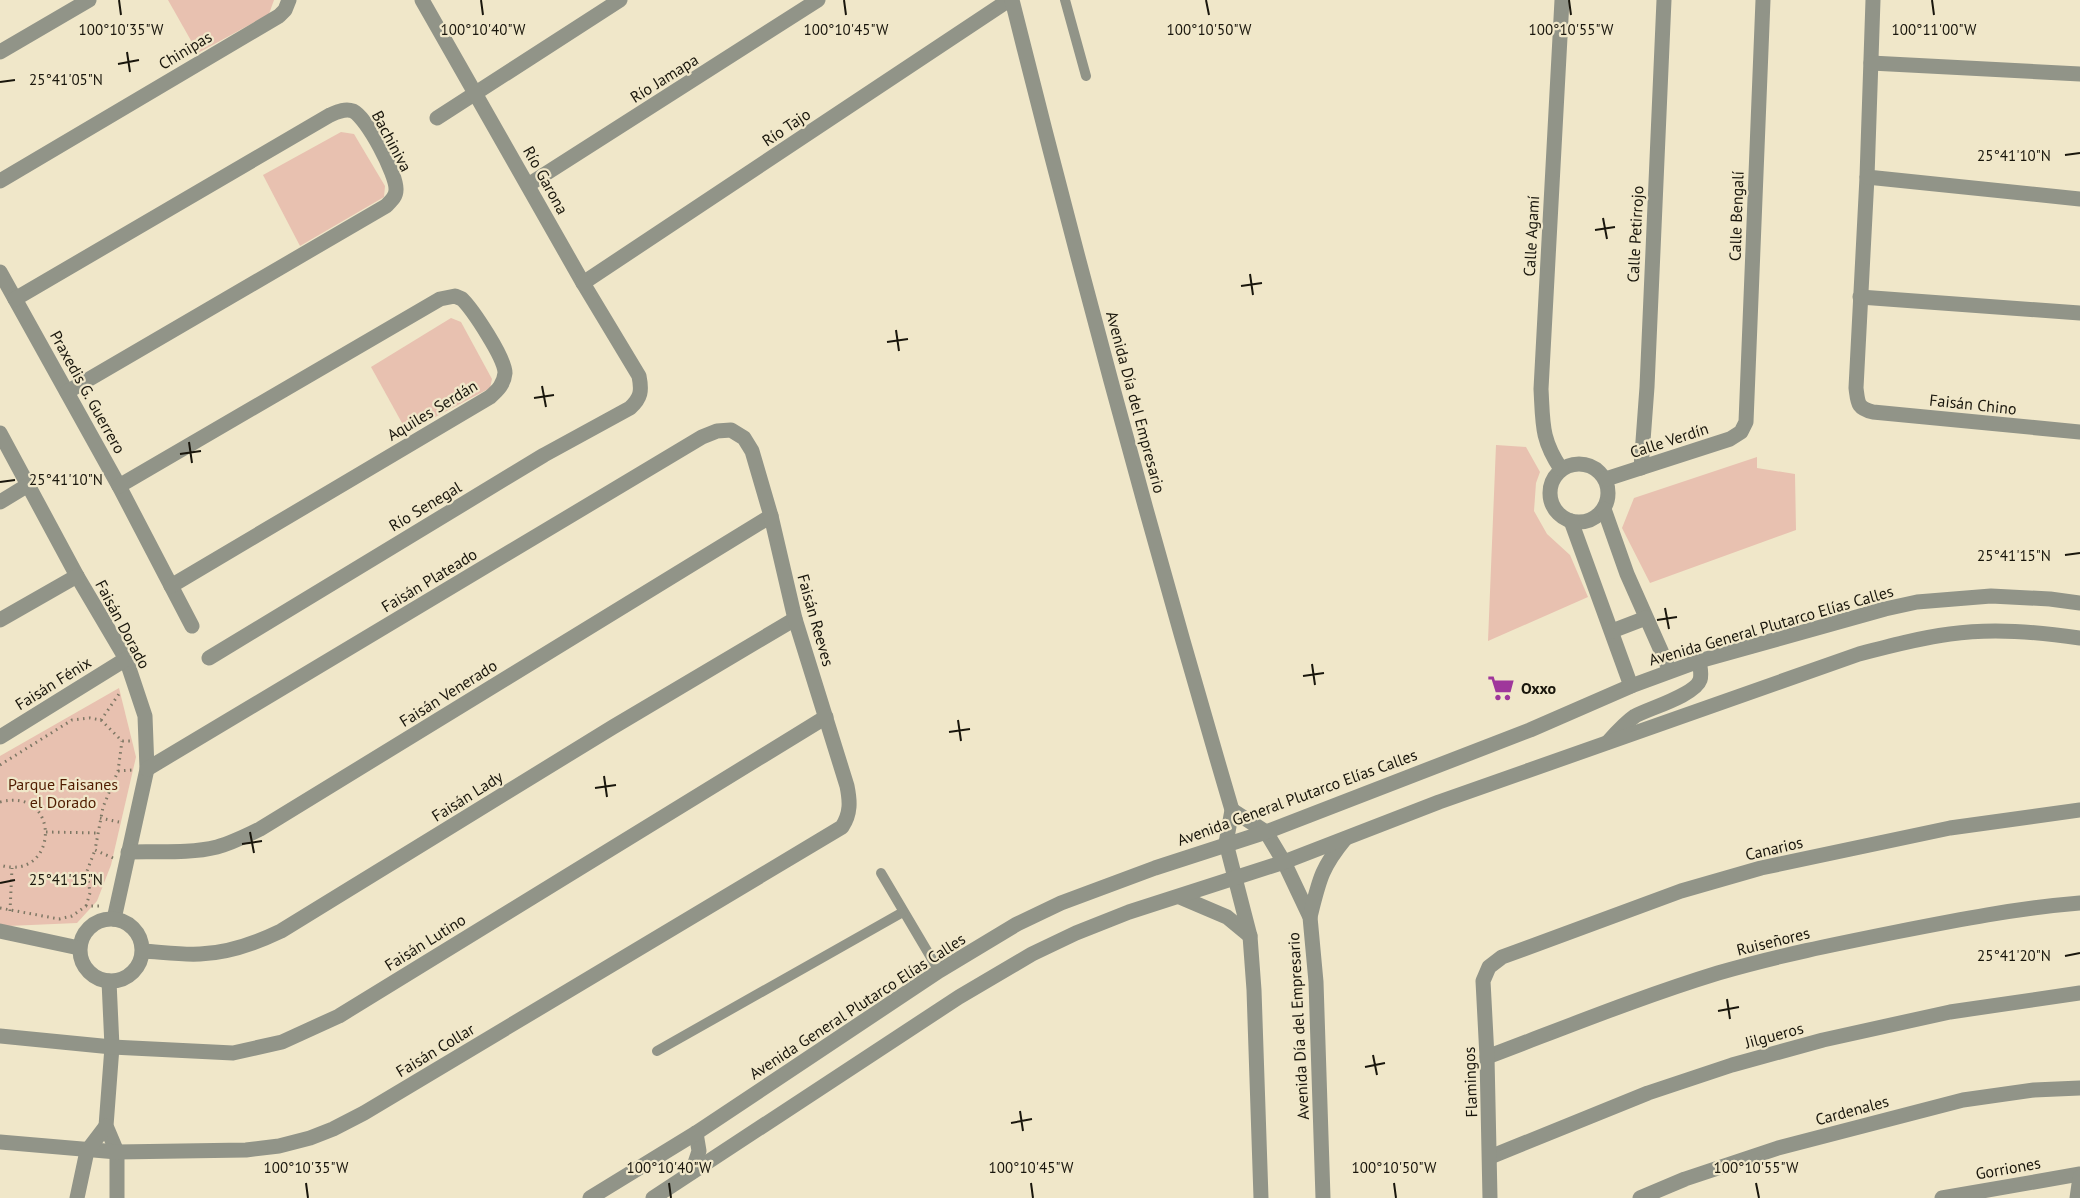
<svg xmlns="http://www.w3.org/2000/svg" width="2080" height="1198" font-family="'PT Sans',sans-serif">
  <rect width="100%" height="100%" fill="#f0e7c9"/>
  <g fill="#e8c1b0">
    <path d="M 168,0 L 274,0 L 269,14 L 198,53 Z"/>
    <path d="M 341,132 L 354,134 L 385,186 L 384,197 L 300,246 L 263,175 Z"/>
    <path d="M 451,318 L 461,322 L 492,379 L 490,388 L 407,432 L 371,367 Z"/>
    <path d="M 1496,445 L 1526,447 L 1540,472 L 1536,483 L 1534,511 L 1547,534 L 1570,555 L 1588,597 L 1488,641 Z"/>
    <path d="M 1757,457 L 1757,468 L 1795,474 L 1796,530 L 1650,583 L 1622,528 L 1634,498 Z"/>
    <path d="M 119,688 L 136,757 L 111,865 L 97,901 L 77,923 L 8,926 L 0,924 L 0,756 Z"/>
  </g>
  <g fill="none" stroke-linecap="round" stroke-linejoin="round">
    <g stroke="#7d7764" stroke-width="3" stroke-dasharray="1.5 4.5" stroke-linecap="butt">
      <path d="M 101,720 L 122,741 L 131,741"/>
      <path d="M 0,765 L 72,720 L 90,718 L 101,720 L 121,691"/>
      <path d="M 118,771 L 132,770"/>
      <path d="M 0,802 C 63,786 58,883 0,865"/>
      <path d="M 100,818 L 119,822"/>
      <path d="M 46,832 L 98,833"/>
      <path d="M 113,858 L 95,850 L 103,807 L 118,771 L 122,741"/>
      <path d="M 86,906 L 90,893 L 87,871 L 95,850"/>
      <path d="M 0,908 L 59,919 L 72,916 L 86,906 L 100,906"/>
      <path d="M 10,911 L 12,868"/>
    </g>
    <g stroke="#919488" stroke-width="10">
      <path d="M 1065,0 L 1086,76"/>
      <path d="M 881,873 L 939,971"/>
      <path d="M 657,1051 L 903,912"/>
    </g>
    <g stroke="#919488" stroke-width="15">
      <path d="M 1873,0 L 1867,177 L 1856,388 C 1858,403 1857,408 1873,412 L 2080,432"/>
      <path d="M 0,52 L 89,0"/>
      <path d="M 1871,63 L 2080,74"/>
      <path d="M 437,118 L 620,0"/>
      <path d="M 1867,177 L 2080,199"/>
      <path d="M 0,181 L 279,16 L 285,10 L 289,0"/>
      <path d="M 528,185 L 818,0"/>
      <path d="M 0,272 L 119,486 L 192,626"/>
      <path d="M 583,283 L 1009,0"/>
      <path d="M 1860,297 L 2080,313"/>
      <path d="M 15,299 L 330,115 C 337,112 345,108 353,111 C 367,118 397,175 396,190 C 396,197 391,201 386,206 L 67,392"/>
      <path d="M 0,433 L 77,576 L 126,659 L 145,716 L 147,769 L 114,919"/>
      <circle cx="1579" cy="493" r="29"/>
      <path d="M 1641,468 L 1647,387 L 1664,0"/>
      <path d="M 1561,469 C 1541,439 1543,424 1541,389 L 1562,0"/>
      <path d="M 1606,479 L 1730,439 L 1741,432 L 1746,422 L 1763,0"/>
      <path d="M 119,486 L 440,299 L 455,296 L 462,299 C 473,310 505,358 505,373 C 504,384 498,390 490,397 L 171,586"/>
      <path d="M 0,502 L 28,485"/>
      <path d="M 1604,509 L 1627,574 L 1670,671"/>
      <path d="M 1571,521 L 1631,686"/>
      <path d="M 0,620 L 77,576"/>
      <path d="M 1612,631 L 1646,618"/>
      <path d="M 209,658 L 544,455 L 630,408 C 641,398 642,391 639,376 L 583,283 L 422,0"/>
      <path d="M 0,737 L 126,659"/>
      <path d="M 128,852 C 157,851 189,854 217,847 C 232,843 246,836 260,829 L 771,516"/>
      <circle cx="111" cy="950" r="31"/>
      <path d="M 0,931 L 79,948"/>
      <path d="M 143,951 C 161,952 181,955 200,954 C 228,953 256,943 281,931 L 613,727 L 795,619"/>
      <path d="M 109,981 L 112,1047 L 106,1126 L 117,1152 L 117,1198"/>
      <path d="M 0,1036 L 112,1047 L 233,1053 L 282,1042 L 339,1016 L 826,717"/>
      <path d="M 1487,1057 C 1564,1028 1640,997 1718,973 C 1776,956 1836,944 1896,932 C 1957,920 2018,908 2080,903"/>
      <path d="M 0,1142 L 117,1152 L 246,1150 L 279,1146 L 310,1138 L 333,1129 L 364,1113 L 842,827 C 851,813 850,801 847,786 L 795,619 L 771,516 L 752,451 L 744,438 L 731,430 L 717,431 L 702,437 L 147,769"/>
      <path d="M 1490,1157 L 1648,1093 L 1732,1065 L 1823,1040 L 1950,1012 L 2080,993"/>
      <path d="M 77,1198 L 87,1151 L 106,1126"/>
      <path d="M 1490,1198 L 1487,1057 L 1483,981 L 1489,967 L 1502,957 L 1681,891 L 1761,868 L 1950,828 L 2080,810"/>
      <path d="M 1640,1198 L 1685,1179 L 1778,1148 L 1963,1100 L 2034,1090 L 2080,1088"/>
      <path d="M 1942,1198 L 2080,1174"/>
      <path d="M 2077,1198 L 2080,1177"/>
    </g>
    <g stroke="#919488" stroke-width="15">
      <path d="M 1012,0 C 1080,272 1153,542 1232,810 L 1226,843 L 1250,936 L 1254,990 L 1261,1198"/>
      <path d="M 1608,742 C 1616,733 1625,723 1635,716 C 1650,708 1695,695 1700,680 C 1702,674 1700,667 1699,661"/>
      <path d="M 1232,810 L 1266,832 L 1284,862 L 1310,917 L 1316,982 L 1323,1198"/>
      <path d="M 1180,897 L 1227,917 L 1250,936"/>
      <path d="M 1310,917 C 1319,881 1321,868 1345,839"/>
      <path d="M 692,1172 L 699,1151 L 696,1133"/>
      <path d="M 590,1198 L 696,1133 L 939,971 L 1017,924 L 1061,903 L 1155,868 L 1266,832 L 1530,730 L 1631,686 L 1699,661 L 1885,609 L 1917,602 L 1991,596 L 2050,599 L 2080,603"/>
      <path d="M 653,1198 L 959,997 L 1032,954 L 1076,933 L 1129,912 L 1284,862 L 1439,802 L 1859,654 C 1889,646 1919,638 1950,634 C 1993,628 2037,632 2080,638"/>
    </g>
  </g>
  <path fill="none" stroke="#19160c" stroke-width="2" d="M 119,0 L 121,15M 481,0 L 483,15M 844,0 L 846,15M 1206,0 L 1209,15M 1569,0 L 1571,15M 1932,0 L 1934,15M 127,52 L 130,72M 118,64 L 139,60M 0,82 L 15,80M 2065,155 L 2080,153M 1603,218 L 1607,239M 1595,230 L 1615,227M 1250,274 L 1253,295M 1241,286 L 1262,283M 896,330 L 899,351M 887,342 L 908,339M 542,386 L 546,407M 534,398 L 554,395M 189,442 L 192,463M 180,454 L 201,451M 0,482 L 15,480M 2065,555 L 2080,553M 1665,608 L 1669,629M 1657,620 L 1677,617M 1312,664 L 1315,685M 1303,676 L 1324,673M 958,720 L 961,741M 949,732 L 970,729M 604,776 L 607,797M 595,788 L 616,785M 250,832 L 254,853M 242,844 L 262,841M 0,883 L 15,880M 2065,956 L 2080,953M 1727,999 L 1730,1019M 1718,1011 L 1739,1007M 1373,1055 L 1377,1075M 1365,1067 L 1385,1063M 1020,1111 L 1023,1131M 1011,1123 L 1032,1119M 306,1183 L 308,1198M 669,1183 L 671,1198M 1031,1183 L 1033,1198M 1394,1183 L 1396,1198M 1756,1183 L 1759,1198"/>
  <defs>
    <symbol id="supermarket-bare" viewBox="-9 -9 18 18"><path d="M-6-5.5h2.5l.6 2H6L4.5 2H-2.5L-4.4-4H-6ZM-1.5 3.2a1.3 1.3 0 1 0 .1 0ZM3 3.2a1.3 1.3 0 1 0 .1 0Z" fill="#9f379b" stroke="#f0e7c9" stroke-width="2.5" paint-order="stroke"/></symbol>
  </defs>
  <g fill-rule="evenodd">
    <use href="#supermarket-bare" x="1482" y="669" width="38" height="38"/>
  </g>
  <g text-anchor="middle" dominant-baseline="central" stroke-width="4.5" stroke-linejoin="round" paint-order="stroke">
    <g font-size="16" fill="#19160c" stroke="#f0e7c9">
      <text transform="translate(185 50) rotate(-31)">Chinipas</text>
      <text transform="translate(664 78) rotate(-32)">Río Jamapa</text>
      <text transform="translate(786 127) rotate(-34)">Río Tajo</text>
      <text transform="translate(392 141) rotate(62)">Bachiniva</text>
      <text transform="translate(546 180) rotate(61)">Río Garona</text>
      <text transform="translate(1736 216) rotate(-88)">Calle Bengalí</text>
      <text transform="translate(1635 234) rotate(-87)">Calle Petirrojo</text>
      <text transform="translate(1531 236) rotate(-87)">Calle Agamí</text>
      <text transform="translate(88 392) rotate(61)">Praxedis G. Guerrero</text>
      <text transform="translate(1136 402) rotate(75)">Avenida Día del Empresario</text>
      <text transform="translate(1973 404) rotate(6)">Faisán Chino</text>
      <text transform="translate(432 410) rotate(-31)">Aquiles Serdán</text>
      <text transform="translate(1669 440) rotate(-18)">Calle Verdín</text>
      <text transform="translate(425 506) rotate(-31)">Río Senegal</text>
      <text transform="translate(429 580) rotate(-31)">Faisán Plateado</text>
      <text transform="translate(816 620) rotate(74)">Faisán Reeves</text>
      <text transform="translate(123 624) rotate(62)">Faisán Dorado</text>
      <text transform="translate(1771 625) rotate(-16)">Avenida General Plutarco Elías Calles</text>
      <text transform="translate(53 683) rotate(-32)">Faisán Fénix</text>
      <text transform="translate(448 693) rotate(-32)">Faisán Venerado</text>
      <text transform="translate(467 796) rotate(-32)">Faisán Lady</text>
      <text transform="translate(1297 797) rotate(-20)">Avenida General Plutarco Elías Calles</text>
      <text transform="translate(1774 848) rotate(-13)">Canarios</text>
      <text transform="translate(1773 941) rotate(-14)">Ruiseñores</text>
      <text transform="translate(425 942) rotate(-32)">Faisán Lutino</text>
      <text transform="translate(857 1006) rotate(-33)">Avenida General Plutarco Elías Calles</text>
      <text transform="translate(1298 1026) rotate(-93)">Avenida Día del Empresario</text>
      <text transform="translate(1774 1035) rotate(-15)">Jilgueros</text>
      <text transform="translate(435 1050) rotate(-31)">Faisán Collar</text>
      <text transform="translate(1470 1082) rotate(-92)">Flamingos</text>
      <text transform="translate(1852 1110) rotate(-15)">Cardenales</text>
      <text transform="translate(2008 1168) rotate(-10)">Gorriones</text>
    </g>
    <g font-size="16" font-weight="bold" fill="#19160c" stroke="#f0e7c9" text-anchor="start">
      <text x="1521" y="688">Oxxo</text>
    </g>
    <g font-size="16" fill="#501c00" stroke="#f0e7c9">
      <text x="63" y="784">Parque Faisanes<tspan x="63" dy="18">el Dorado</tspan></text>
    </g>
  </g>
  <g font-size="15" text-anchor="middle" fill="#19160c" stroke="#f0e7c9" stroke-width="4.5" stroke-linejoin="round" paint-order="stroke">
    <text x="121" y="35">100°10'35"W</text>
    <text x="483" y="35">100°10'40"W</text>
    <text x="846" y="35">100°10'45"W</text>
    <text x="1209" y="35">100°10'50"W</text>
    <text x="1571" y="35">100°10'55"W</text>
    <text x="1934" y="35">100°11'00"W</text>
    <text x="66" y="85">25°41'05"N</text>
    <text x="2014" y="161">25°41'10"N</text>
    <text x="66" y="485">25°41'10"N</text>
    <text x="2014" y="561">25°41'15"N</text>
    <text x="66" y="885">25°41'15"N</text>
    <text x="2014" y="961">25°41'20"N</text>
    <text x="306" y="1173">100°10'35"W</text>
    <text x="669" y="1173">100°10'40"W</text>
    <text x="1031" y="1173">100°10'45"W</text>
    <text x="1394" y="1173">100°10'50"W</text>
    <text x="1756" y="1173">100°10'55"W</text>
  </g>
</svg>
